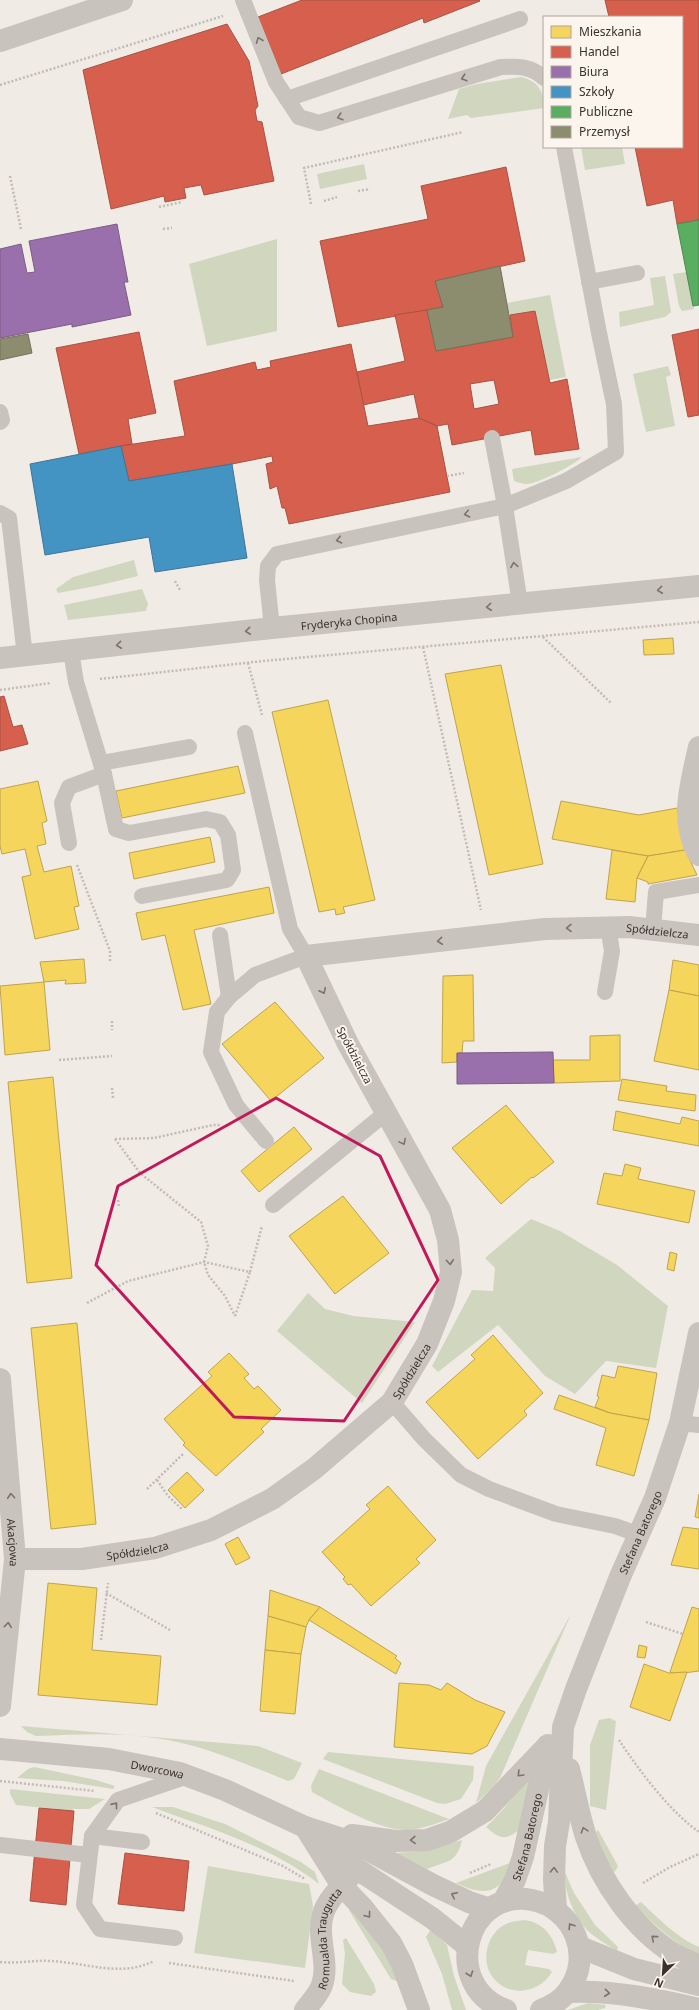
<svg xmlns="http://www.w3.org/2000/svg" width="699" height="2010" font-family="'Noto Sans',sans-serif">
  <rect width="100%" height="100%" fill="#f0ebe5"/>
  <g fill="#d1d6bf">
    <path d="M 521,77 C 538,81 544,91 544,108 L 471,118 L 467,115 L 448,119 L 459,89 L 477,84 Z"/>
    <path d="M 581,147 L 622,147 L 625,164 L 585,170 Z"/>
    <path d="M 364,164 L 367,179 L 320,189 L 317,174 Z"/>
    <path d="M 277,239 L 277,331 L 207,346 L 189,264 Z"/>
    <path d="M 687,272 L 694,309 L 682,311 L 679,306 L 673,274 Z"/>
    <path d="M 665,276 L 671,312 L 665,317 L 620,327 L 619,312 L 654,305 L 650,278 Z"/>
    <path d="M 550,295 L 566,377 L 549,380 L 535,311 L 510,315 L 507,303 Z"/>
    <path d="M 668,366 L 671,375 L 666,377 L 675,426 L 646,432 L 633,374 Z"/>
    <path d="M 582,457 C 574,465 538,484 526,484 C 523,484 518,482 514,481 L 512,469 Z"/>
    <path d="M 134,560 L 138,576 L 96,586 L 58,593 L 56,589 L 73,577 Z"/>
    <path d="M 142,589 L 148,604 L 146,611 L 68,620 L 64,605 Z"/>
    <path d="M 531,1219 L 560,1231 L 617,1265 L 668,1306 L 656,1368 L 606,1361 L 575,1394 L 545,1376 L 498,1325 L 438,1372 L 432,1366 L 472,1290 L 493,1291 L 495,1268 L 485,1258 Z"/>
    <path d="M 308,1293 L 325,1309 L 353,1316 L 415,1322 L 362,1403 L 277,1331 Z"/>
    <path d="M 571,1614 L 500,1778 L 492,1788 L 476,1803 L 486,1766 Z"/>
    <path d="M 609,1718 L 616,1721 L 606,1810 L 590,1806 L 590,1745 L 599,1720 Z"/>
    <path d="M 21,1726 L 258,1746 L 302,1763 L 294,1779 L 288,1781 C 245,1764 201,1744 155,1738 C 116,1732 76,1735 36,1736 L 27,1732 Z"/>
    <path d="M 328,1752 L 474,1766 L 473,1780 L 461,1799 L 445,1804 L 437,1803 L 323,1759 Z"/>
    <path d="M 34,1767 L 96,1780 L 115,1786 L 113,1789 L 63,1781 L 17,1778 L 28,1769 Z"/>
    <path d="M 533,1767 L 520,1829 C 505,1842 499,1838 486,1827 C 505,1809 520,1790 533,1767 Z"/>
    <path d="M 319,1769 L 449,1819 C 436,1824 423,1828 410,1830 C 381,1832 338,1806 312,1792 L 311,1786 Z"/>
    <path d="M 10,1789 L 105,1799 L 89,1809 L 72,1809 L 74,1811 L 16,1805 L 10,1794 Z"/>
    <path d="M 152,1807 L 173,1807 L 225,1824 L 301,1862 L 315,1872 L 319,1884 C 268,1845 211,1829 152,1807 Z"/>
    <path d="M 598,1830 L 618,1866 L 616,1870 L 613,1873 L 605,1858 L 596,1832 Z"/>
    <path d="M 462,1840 C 457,1863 447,1861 427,1869 L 400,1856 L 397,1853 L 426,1850 Z"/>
    <path d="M 513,1862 C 501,1894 486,1897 456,1883 Z"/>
    <path d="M 208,1866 L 309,1884 L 313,1906 L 305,1968 L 194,1953 Z"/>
    <path d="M 564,1870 L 574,1893 L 595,1925 L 618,1947 L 617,1951 C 608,1945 597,1939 589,1932 C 573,1917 564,1890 564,1870 Z"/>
    <path d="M 641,1902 C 659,1919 676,1937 699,1947 L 699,1956 C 674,1943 655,1925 635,1906 Z"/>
    <path d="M 353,1909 L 381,1946 L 399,1982 L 391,1979 L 349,1910 Z"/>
    <path d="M 525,1920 C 543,1923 553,1935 557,1952 L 553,1954 L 528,1950 L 525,1965 L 549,1969 L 552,1972 C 538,1996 502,1998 489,1971 C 482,1955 489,1933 504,1925 C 511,1921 518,1921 525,1920 Z"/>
    <path d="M 431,1929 L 447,1945 L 454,1976 L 466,2010 L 452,2010 L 442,1974 L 426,1937 Z"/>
    <path d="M 346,1938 L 374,1984 L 376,1992 L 371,1996 L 350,1992 L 342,1984 L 345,1954 L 343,1940 Z"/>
    <path d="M 588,2003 L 606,2005 L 605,2008 L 598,2010 L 568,2010 Z"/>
  </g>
  <g fill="#f6d55c" stroke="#bea44d">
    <path d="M 673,638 L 674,654 L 644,655 L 643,640 Z"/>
    <path d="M 501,665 L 543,864 L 489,875 L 445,674 Z"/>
    <path d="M 328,700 L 375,900 L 343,907 L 345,913 L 336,915 L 335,909 L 319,912 L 272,712 Z"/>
    <path d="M 238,766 L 245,793 L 122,818 L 116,791 Z"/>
    <path d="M 38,781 L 47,821 L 42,823 L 46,844 L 37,846 L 44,872 L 71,866 L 79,906 L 74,907 L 79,929 L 35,939 L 22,877 L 31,875 L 25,849 L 2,854 L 0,846 L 0,789 Z"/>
    <path d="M 561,801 L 639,815 L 677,808 L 685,850 L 648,856 L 552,839 Z"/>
    <path d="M 210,837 L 215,862 L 134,879 L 129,853 Z"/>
    <path d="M 612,850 L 648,856 L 637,878 L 635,902 L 606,899 Z"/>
    <path d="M 685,850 L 697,875 L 648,884 L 648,882 L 637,878 L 648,856 Z"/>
    <path d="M 269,887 L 274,913 L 194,930 L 211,1004 L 183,1010 L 165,935 L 142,940 L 136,913 Z"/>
    <path d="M 84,959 L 86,983 L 65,984 L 66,980 L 44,982 L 40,962 Z"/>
    <path d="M 673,960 L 699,965 L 699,996 L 669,990 Z"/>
    <path d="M 473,975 L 474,1041 L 463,1041 L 462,1053 L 457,1053 L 457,1062 L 442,1063 L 443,976 Z"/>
    <path d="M 44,982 L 50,1050 L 5,1055 L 0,986 Z"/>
    <path d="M 669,990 L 699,996 L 699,1070 L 654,1061 Z"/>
    <path d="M 275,1002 L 324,1058 L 271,1101 L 222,1044 Z"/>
    <path d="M 620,1035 L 620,1081 L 554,1083 L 553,1060 L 590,1060 L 590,1036 Z"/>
    <path d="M 53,1077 L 72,1278 L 27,1283 L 8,1082 Z"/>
    <path d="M 622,1079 L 667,1086 L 666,1091 L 696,1095 L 695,1111 L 618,1100 Z"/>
    <path d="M 506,1105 L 554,1162 L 533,1178 L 532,1177 L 501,1204 L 452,1148 Z"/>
    <path d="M 616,1111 L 680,1124 L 682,1117 L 699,1121 L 699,1146 L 613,1130 Z"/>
    <path d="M 294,1127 L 312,1149 L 259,1192 L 241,1171 Z"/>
    <path d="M 625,1164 L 641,1168 L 638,1179 L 695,1191 L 689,1223 L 597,1204 L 604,1173 L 622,1176 Z"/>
    <path d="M 343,1196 L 389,1253 L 335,1294 L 289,1236 Z"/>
    <path d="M 670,1252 L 677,1254 L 674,1271 L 667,1269 Z"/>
    <path d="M 77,1323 L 96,1524 L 51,1529 L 31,1328 Z"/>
    <path d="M 493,1335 L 543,1393 L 524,1411 L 527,1415 L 478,1459 L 426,1402 L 475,1359 L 471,1355 Z"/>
    <path d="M 229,1353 L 249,1374 L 244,1378 L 254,1389 L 258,1386 L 281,1410 L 261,1429 L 264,1432 L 216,1476 L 183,1445 L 185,1443 L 164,1419 L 212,1376 L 208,1372 Z"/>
    <path d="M 618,1366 L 657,1373 L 649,1420 L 610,1413 L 595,1407 L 599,1397 L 597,1396 L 602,1375 L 615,1378 Z"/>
    <path d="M 559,1395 L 610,1413 L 649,1420 L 634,1476 L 596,1465 L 606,1428 L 554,1409 Z"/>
    <path d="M 187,1472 L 204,1490 L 185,1508 L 168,1490 Z"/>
    <path d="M 388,1486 L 436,1540 L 416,1559 L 420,1563 L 371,1606 L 351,1584 L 348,1585 L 343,1579 L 345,1577 L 322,1552 L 370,1509 L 366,1505 Z"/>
    <path d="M 699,1494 L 699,1518 L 695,1517 Z"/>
    <path d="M 683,1527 L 699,1529 L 699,1569 L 671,1565 Z"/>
    <path d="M 238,1537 L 250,1558 L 236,1565 L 225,1544 Z"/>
    <path d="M 48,1583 L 97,1588 L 92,1650 L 161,1656 L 157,1705 L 38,1695 Z"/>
    <path d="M 270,1590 L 320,1607 L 309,1620 L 306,1627 L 268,1616 Z"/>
    <path d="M 320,1607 L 397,1656 L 395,1658 L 401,1663 L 396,1674 L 309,1620 Z"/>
    <path d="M 692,1607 L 699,1609 L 699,1671 L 676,1674 L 670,1672 Z"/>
    <path d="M 268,1616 L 306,1627 L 301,1654 L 265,1650 Z"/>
    <path d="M 639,1645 L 647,1647 L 645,1658 L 637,1657 Z"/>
    <path d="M 265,1650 L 301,1654 L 295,1714 L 260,1711 Z"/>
    <path d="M 644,1664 L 669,1673 L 687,1672 L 670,1721 L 630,1707 Z"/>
    <path d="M 399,1683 L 429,1685 L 441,1690 L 447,1683 L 475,1700 L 505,1712 L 487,1746 L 472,1754 L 394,1747 Z"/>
  </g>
  <g fill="#d6604d" stroke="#a85243" fill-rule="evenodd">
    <path d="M 302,0 L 479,0 L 480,1 L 424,23 L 423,18 L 281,74 L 258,17 Z"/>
    <path d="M 605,0 L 699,0 L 699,220 L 677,224 L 673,200 L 647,206 L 635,147 L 682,147 L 682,17 L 609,17 Z"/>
    <path d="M 227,24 L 249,61 L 258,106 L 255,110 L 257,121 L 262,122 L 274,181 L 204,195 L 201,185 L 184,188 L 186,198 L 165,202 L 164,196 L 111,209 L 83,70 Z"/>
    <path d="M 506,167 L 525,261 L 435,281 L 443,307 L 338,327 L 320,241 L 428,219 L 421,186 Z"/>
    <path d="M 427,310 L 436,351 L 513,337 L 510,315 L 535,311 L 550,383 L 567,379 L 579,449 L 535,455 L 531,430 L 452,445 L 448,424 L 437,426 L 419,418 L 414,394 L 363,405 L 357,372 L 405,361 L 395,315 ZM 494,380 L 499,404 L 474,409 L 470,384 Z"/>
    <path d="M 699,329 L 699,415 L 688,417 L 672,335 Z"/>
    <path d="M 139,332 L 156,413 L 128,419 L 132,444 L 79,454 L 56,348 Z"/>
    <path d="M 351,344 L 368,426 L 419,418 L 437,426 L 450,492 L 289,524 L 285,508 L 282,508 L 277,486 L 270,489 L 266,464 L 273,462 L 272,456 L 232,464 L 129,481 L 121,446 L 185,436 L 174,381 L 255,362 L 257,370 L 271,367 L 270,361 Z"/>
    <path d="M 4,696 L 13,727 L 22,725 L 28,744 L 0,751 L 0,697 Z"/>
    <path d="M 39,1808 L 74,1811 L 66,1905 L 30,1901 Z"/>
    <path d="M 125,1853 L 189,1861 L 184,1911 L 118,1904 Z"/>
  </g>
  <g fill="#9970ab" stroke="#7d5d85">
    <path d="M 117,224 L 128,282 L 124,282 L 131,315 L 72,327 L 72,324 L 0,338 L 0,249 L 21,244 L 27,273 L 35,272 L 29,241 Z"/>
    <path d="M 553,1052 L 554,1083 L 457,1084 L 457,1053 Z"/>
  </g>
  <path fill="#4393c3" stroke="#417595" d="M 121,446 L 129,481 L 232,464 L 247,558 L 155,572 L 149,537 L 45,555 L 30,464 Z"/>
  <path fill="#5aae61" stroke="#518851" d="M 699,220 L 699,305 L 693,306 L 677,224 Z"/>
  <g fill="#8c8c6e" stroke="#74705a">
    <path d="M 500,266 L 513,337 L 436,351 L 427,310 L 443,307 L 435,281 Z"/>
    <path d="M 28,334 L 32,353 L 0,360 L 0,339 Z"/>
  </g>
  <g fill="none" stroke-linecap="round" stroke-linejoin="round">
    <g stroke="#c2bbb6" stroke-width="2.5" stroke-dasharray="2 2" stroke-linecap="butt">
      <path d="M 0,85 L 223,16"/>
      <path d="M 10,176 L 21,229"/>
      <path d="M 358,191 L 370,189"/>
      <path d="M 324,201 L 337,197"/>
      <path d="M 311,204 L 304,168 L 463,132"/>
      <path d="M 159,207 L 182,202"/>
      <path d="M 163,229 L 172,228"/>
      <path d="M 447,476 L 464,473"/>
      <path d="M 175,581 L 180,590"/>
      <path d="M 543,637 L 611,703"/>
      <path d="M 423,647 L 481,910"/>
      <path d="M 248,663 L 262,715"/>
      <path d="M 100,679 L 263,661 L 699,622"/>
      <path d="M 0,690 L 51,683"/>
      <path d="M 77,865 L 110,951 L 110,961"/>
      <path d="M 112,1021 L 112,1030"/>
      <path d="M 59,1060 L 112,1056"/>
      <path d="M 112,1088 L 113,1098"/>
      <path d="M 115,1139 L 140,1173 L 201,1222 L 208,1246 L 204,1262 L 208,1275 L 225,1296 L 235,1316"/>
      <path d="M 115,1139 L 154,1138 L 213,1125 L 221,1125"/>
      <path d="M 118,1200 L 119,1207"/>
      <path d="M 87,1303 L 128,1281 L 204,1262 L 250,1272 L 262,1226"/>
      <path d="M 235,1316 L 250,1272"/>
      <path d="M 157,1480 L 168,1496 L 183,1510"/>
      <path d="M 147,1489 L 183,1454"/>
      <path d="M 106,1593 L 170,1630"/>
      <path d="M 646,1622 L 683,1634"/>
      <path d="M 101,1640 L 108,1583"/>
      <path d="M 619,1740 C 638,1769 670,1812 699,1832"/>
      <path d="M 0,1781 L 95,1791"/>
      <path d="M 156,1813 L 283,1866 L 305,1879"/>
      <path d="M 470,1873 L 491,1864"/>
      <path d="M 643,1883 L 670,1867 L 699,1854"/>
      <path d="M 0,1962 C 19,1964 32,1960 49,1961 C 85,1962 120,1978 154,1961"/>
      <path d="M 169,1963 L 294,1981"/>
    </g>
    <g stroke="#c9c3be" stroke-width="16">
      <path d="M 243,0 L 276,82 L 299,117 L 319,123 L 501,67 C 518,66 531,66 544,78"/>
      <path d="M 287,99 L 520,19"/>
      <path d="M 589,282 L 637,273"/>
      <path d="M 0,412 L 2,420 L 0,422"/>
      <path d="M 492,438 L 505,506 L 520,604"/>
      <path d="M 0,513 L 9,518 L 25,656"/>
      <path d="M 272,628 L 267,580 L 268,566 L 277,554 L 505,506 L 566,481 L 616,452 L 614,404 L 599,333 L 564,147"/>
      <path d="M 71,651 L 76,682 L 104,774 L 116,829 L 129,833 L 206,819 L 220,822 L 228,835 L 233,870 L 227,880 L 142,896"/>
      <path d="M 245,733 L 290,929 L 306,956 L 255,975 L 229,997 L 217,1012 L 211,1052 L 236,1105 L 266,1141"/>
      <path d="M 101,763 L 189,747"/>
      <path d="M 69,843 L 62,803 L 69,787 L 104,774"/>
      <path d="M 653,929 L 656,892 L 699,885"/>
      <path d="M 220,935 L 229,997"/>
      <path d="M 605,992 L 612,951 L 608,927"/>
      <path d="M 273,1205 L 387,1112"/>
      <path d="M 392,1402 L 424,1439 L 461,1475 L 489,1489 L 556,1514 L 615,1526 L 640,1535"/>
      <path d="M 680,1423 L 699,1425"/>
      <path d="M 92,1836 L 142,1842"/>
      <path d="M 0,1845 L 89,1855"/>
      <path d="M 175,1938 L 100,1929 L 84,1905 L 92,1836 L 118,1800 L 188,1776"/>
    </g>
    <g stroke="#c9c3be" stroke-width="22">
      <path id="s1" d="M 0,658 L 272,628 L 699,586"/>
      <path d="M 699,747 C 691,783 679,821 699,855"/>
      <path id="s2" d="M 0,1379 L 15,1559 L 0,1706"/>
      <path id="s3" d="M 15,1559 L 82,1559 L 155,1548 L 211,1530 L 272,1499 L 314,1469 L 392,1402 L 427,1344 L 444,1301 L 451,1272 L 448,1240 L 440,1210 L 348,1044 L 306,956 L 545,929 L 629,927 L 699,935"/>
      <path id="s4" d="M 305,2010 C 311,2002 319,1994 322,1985 C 330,1962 316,1938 323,1914 C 328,1898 343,1885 354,1872"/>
    </g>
    <g stroke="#c9c3be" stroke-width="22">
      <path d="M 0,41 L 122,0"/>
      <path id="s5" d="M 0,1749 L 109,1759 L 180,1773 L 225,1790 L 305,1827 L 355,1843 L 433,1885 L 469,1902 L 490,1909"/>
      <path d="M 569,1769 C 575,1792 579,1815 586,1837 C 601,1882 634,1929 674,1954 C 682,1958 691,1962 699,1966"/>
      <path d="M 305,1827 L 342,1886 L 363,1908 L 391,1943 L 402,1964 L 419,2010"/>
      <path d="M 352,1835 L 396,1841 L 427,1840 L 450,1832 L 485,1811 L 547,1746"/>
      <path d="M 319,1838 L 357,1869 L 432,1918 L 467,1946"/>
      <path id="s6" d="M 503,1902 L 515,1880 L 523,1857 L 548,1745"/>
      <path id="s7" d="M 556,1909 L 554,1880 L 555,1846 L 559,1822 L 563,1727 L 576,1689 L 620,1577 L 655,1498 L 680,1423 L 699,1333"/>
      <path d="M 580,1947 L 634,1969 L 699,1985"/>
      <path d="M 568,1992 C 612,1990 656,1999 699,2009"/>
      <path d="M 506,2010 C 440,1987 465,1887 532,1900 C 574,1908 594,1957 568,1991 C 562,2000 551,2006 541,2010"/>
    </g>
  </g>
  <defs><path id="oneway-chevron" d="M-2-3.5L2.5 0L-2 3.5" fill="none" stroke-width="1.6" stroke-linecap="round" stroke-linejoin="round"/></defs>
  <g stroke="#7b726d">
    <use href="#oneway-chevron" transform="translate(259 40) rotate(-112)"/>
    <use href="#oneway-chevron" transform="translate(464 78) rotate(163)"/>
    <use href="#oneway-chevron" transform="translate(340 117) rotate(163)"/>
    <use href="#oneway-chevron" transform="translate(467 514) rotate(168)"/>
    <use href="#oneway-chevron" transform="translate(339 540) rotate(168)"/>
    <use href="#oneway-chevron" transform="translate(514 565) rotate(-99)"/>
    <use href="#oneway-chevron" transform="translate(660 590) rotate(174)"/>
    <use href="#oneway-chevron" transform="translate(489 607) rotate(174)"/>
    <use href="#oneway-chevron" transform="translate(248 631) rotate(174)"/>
    <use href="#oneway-chevron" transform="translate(119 645) rotate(174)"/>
    <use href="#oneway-chevron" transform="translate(569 928) rotate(179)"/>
    <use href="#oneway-chevron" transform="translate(440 941) rotate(174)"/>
    <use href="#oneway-chevron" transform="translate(323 991) rotate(64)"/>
    <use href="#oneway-chevron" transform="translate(403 1142) rotate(62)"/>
    <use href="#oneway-chevron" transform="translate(450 1262) rotate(85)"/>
    <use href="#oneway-chevron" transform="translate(11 1496) rotate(-94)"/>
    <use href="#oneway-chevron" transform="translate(8 1625) rotate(-84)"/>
    <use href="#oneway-chevron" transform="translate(520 1774) rotate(135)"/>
    <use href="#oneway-chevron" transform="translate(115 1805) rotate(-51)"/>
    <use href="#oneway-chevron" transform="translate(584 1830) rotate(-108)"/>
    <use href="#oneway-chevron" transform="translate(413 1840) rotate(178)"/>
    <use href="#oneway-chevron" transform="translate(554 1870) rotate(-88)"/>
    <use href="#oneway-chevron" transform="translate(454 1895) rotate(-154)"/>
    <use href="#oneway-chevron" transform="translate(368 1915) rotate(52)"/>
    <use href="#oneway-chevron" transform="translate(571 1926) rotate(-123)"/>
    <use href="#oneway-chevron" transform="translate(654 1938) rotate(-140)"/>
    <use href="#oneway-chevron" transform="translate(470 1974) rotate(71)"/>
    <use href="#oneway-chevron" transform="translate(607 1993) rotate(6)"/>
  </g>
  <path fill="none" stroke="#c2185b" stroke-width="3" stroke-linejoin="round" d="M 276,1098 L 380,1156 L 438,1280 L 344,1421 L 234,1417 L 96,1265 L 118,1186 Z"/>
  <g text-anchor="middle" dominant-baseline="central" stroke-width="4" stroke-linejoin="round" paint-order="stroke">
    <g font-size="11" fill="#3b302b" stroke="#fbf5ee">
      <text stroke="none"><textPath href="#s1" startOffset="351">Fryderyka Chopina</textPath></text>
      <text stroke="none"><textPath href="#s3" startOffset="1270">Spółdzielcza</textPath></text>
      <text transform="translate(355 1055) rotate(62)">Spółdzielcza</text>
      <text stroke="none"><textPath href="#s3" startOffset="459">Spółdzielcza</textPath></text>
      <text stroke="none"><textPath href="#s7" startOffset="392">Stefana Batorego</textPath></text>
      <text stroke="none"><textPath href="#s2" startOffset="164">Akacjowa</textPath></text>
      <text stroke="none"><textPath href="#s3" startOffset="123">Spółdzielcza</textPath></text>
      <text stroke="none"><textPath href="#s5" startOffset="159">Dworcowa</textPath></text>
      <text stroke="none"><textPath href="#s6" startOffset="70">Stefana Batorego</textPath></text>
      <text stroke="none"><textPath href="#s4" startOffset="79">Romualda Traugutta</textPath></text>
    </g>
  </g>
  <rect x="543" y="16" width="140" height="132" fill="#fbf5ee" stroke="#aea6a0"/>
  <rect x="551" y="26" width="20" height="12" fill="#f6d55c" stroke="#aea6a0"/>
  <text x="579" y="36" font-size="12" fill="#3b302b">Mieszkania</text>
  <rect x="551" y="46" width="20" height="12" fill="#d6604d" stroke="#aea6a0"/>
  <text x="579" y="56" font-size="12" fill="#3b302b">Handel</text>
  <rect x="551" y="66" width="20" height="12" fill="#9970ab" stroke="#aea6a0"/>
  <text x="579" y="76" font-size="12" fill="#3b302b">Biura</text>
  <rect x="551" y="86" width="20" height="12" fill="#4393c3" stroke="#aea6a0"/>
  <text x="579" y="96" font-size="12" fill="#3b302b">Szkoły</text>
  <rect x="551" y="106" width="20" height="12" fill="#5aae61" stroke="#aea6a0"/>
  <text x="579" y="116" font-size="12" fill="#3b302b">Publiczne</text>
  <rect x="551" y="126" width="20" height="12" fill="#8c8c6e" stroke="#aea6a0"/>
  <text x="579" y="136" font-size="12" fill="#3b302b">Przemysł</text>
  <g transform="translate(663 1974) rotate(205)" stroke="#fbf5ee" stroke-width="3" paint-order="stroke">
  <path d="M0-3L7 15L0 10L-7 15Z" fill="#3b302b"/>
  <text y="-6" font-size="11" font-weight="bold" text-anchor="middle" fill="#3b302b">N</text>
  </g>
</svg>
